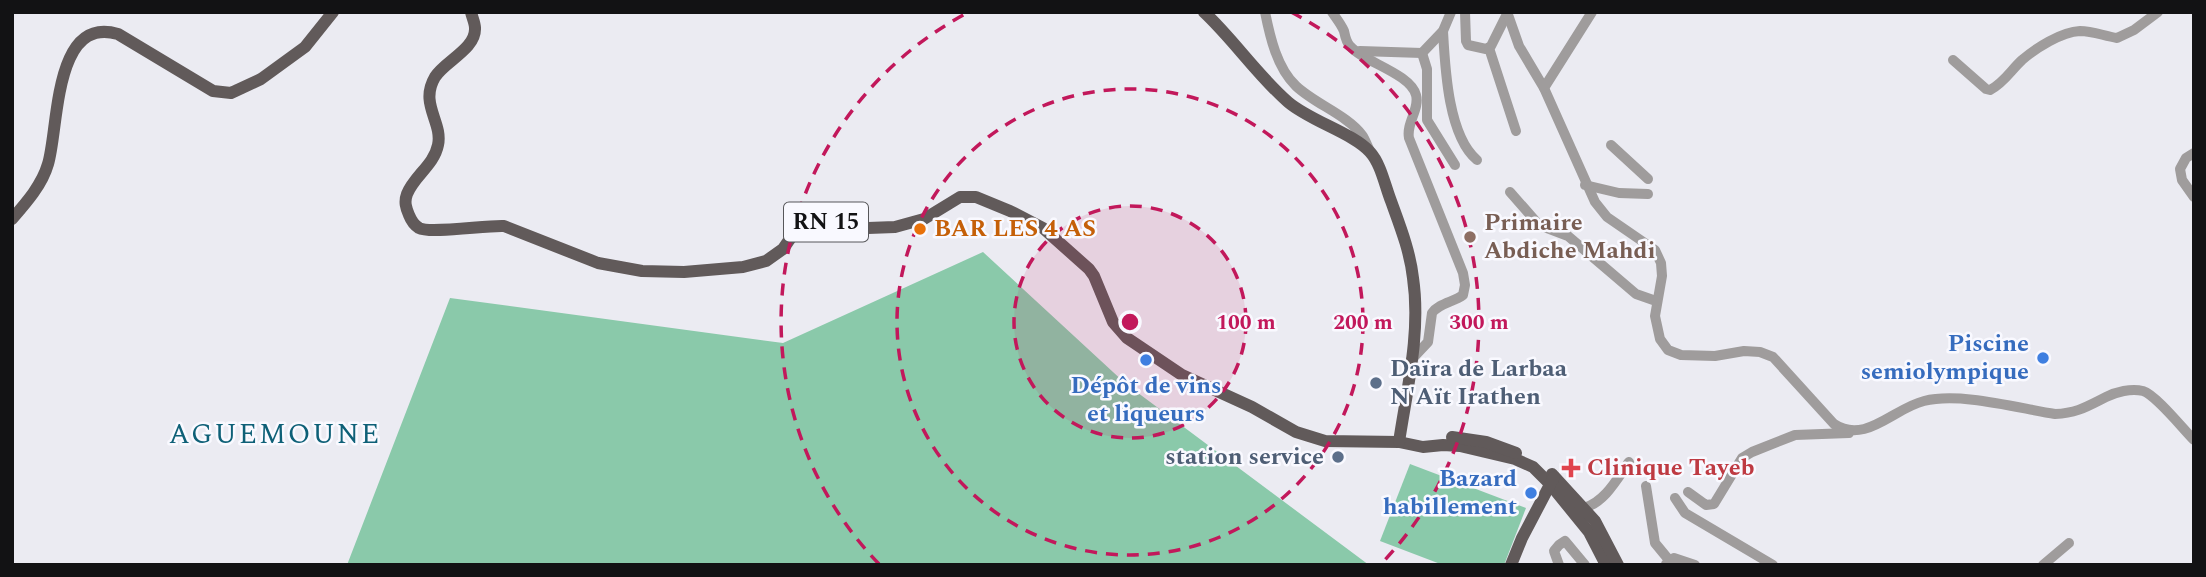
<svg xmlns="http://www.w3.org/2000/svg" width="2206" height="577" font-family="Spectral,serif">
  <rect width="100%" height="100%" fill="#ebebf2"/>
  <g fill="#8ac9aa">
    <path d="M 983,252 L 1126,384 L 1369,565 L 347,565 L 450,298 L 783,343 Z"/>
    <path d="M 1410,464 L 1526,508 L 1504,565 L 1443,565 L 1380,541 Z"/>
  </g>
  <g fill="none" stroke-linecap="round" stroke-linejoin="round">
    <g stroke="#9f9c9c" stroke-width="10">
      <path d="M 1265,12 C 1270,37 1277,68 1296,86 C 1315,104 1347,115 1362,135 C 1365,139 1367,145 1369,149"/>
      <path d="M 1332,12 C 1336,18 1341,24 1344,31 C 1345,36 1346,42 1350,46 C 1363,62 1410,73 1416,95 C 1420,109 1406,123 1409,138 L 1463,273 L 1465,285 L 1463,295 C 1454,302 1439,303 1432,313 L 1428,342 L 1411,360"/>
      <path d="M 1465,12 L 1466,41 L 1468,45 L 1486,49 L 1491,46 L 1507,14"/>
      <path d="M 1507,12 L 1519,46 L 1544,88 L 1595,202 L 1607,217 L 1655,250 L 1661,263 L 1662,276 L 1655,316 L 1660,339 L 1668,350 L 1681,355 L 1715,356 L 1744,351 L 1760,352 L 1773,357 L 1834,424 C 1865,445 1894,408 1924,401 C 1960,392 2017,408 2055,414 C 2077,413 2086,407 2106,397 C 2116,392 2131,388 2143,391 C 2156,395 2183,429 2194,440"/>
      <path d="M 1443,31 C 1445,67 1448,136 1477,160"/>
      <path d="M 1489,48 L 1516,131"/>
      <path d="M 1360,51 L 1422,53 L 1443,31 L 1451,12"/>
      <path d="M 1422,53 L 1427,69 L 1427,120 L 1455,165"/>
      <path d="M 1953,60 L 1986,89 L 1990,90 C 2004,83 2011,70 2022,60 C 2036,48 2061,32 2080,31 C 2093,31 2104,36 2117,38 L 2134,30 L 2158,12"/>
      <path d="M 1544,88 L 1592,12"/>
      <path d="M 1611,145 L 1648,179"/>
      <path d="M 2194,153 L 2186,158 L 2180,169 L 2182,180 L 2194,197"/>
      <path d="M 1585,185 L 1619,193 L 1648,194"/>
      <path d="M 1510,192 L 1539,225 L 1568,236 L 1636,294 L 1656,301"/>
      <path d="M 1646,486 L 1655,543 L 1669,560"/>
      <path d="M 1688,492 L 1706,505 L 1714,504 L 1742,458 L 1752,452 L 1795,435 L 1849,433"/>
      <path d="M 1675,498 L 1685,513 L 1773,565"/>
      <path d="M 1584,508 C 1605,502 1617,479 1629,462"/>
      <path d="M 1666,564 L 1674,558 L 1695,565"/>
      <path d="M 1559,565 L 1554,551 L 1559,545 L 1565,541 L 1585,565"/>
      <path d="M 2043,565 L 2069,543"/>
    </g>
    <g stroke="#615a5a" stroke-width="12">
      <path d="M 471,12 C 472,17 475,23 475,28 C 476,49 445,61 435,77 C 419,104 443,122 438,145 C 434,165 414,176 407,194 C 404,202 406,208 409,215 C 411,220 414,225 419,228 C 430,234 487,225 504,226 L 598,263 L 642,271 L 684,272 L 743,267 L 766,261 L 783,249 L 794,233 L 806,225 L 817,222 L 868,228 L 895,227 L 924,219 L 960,197 L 976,197 L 1010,211 L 1043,228 L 1089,269 L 1094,276 L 1113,322 L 1127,338 L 1182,375 L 1252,407 L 1296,432 L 1325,441 L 1399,442 L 1423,447 L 1443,445 L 1460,446 L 1515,459 L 1533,467 L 1550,484 L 1589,532 L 1606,565"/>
      <path d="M 1204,12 C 1234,40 1257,75 1288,102 C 1310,121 1353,133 1370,152 C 1381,164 1385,186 1391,201 C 1400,226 1410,251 1413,278 C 1421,332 1407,389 1399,442"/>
      <path d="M 12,219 C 26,203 42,185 48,164 C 59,128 53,15 118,34 L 213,91 L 231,93 L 261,79 L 305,47 L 333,12"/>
      <path d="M 1452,437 L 1486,442 L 1516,453"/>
      <path d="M 1552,474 L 1595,521 L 1618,565"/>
      <path d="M 1511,565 L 1522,538 L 1554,477"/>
    </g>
  </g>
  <circle cx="1130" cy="322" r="116" fill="#c2185b" fill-opacity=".12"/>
  <g fill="none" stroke="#c2185b" stroke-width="3.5" stroke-dasharray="12 9">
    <circle cx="1130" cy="322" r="116"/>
    <circle cx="1130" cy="322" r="233"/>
    <path d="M879 564A349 349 0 0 1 969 12M1291 12A349 349 0 0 1 1381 564"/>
  </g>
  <circle fill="#e8710a" stroke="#f9f9ff" stroke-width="2.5" cx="920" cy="229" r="7"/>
  <circle fill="#8d6e63" stroke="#f9f9ff" stroke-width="2.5" cx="1470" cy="237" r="7"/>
  <g fill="#3f7fe0" stroke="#f9f9ff" stroke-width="2.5">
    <circle cx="2043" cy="358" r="7"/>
    <circle cx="1146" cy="360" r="7"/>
    <circle cx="1531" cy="493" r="7"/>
  </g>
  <g fill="#5c6f8a" stroke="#f9f9ff" stroke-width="2.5">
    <circle cx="1376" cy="383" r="7"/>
    <circle cx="1338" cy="457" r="7"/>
  </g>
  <path fill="#e0444e" stroke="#f9f9ff" stroke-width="2.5" d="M1567.5 457.5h7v7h7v7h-7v7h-7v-7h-7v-7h7z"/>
  <g text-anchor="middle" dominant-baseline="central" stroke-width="5" stroke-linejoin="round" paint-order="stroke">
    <rect fill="#f9f9ff" stroke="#57575a" stroke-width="2" x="784" y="202.5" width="84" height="39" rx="5"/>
    <g font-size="23" font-weight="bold" fill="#121214">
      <text x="826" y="222">RN 15</text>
    </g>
    <g font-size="24" font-weight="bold" fill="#785e54" stroke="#f9f9ff" text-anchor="start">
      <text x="1484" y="223">Primaire<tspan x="1484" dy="28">Abdiche Mahdi</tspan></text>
    </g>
    <g font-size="24" font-weight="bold" fill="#c56008" stroke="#f9f9ff" text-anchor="start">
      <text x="934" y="229">BAR LES 4 AS</text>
    </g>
    <g font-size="24" font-weight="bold" fill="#366cbe" stroke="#f9f9ff" text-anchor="end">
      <text x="2029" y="344">Piscine<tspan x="2029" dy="28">semiolympique</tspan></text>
      <text x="1146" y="386" text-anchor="middle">Dépôt de vins<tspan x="1146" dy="28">et liqueurs</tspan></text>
      <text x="1517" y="479">Bazard<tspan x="1517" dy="28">habillement</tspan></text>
    </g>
    <g font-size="24" font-weight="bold" fill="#4e5e75" stroke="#f9f9ff" text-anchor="start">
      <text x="1390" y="369">Daïra de Larbaa<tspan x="1390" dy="28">N'Aït Irathen</tspan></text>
      <text x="1324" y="457" text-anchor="end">station service</text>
    </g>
    <g font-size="24" font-weight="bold" fill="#be3a42" stroke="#f9f9ff" text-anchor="start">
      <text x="1587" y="468">Clinique Tayeb</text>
    </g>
    <g font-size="28" letter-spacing="2" fill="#0e6077" stroke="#f9f9ff">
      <text x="275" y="434">AGUEMOUNE</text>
    </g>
  </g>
  <circle cx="1130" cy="322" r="10" fill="#c2185b" stroke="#f9f9ff" stroke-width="3.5"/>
  <g font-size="21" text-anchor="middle" font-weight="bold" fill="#c2185b" stroke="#f9f9ff" stroke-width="5" stroke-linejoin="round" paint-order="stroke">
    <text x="1246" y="329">100 m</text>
    <text x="1363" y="329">200 m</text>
    <text x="1479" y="329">300 m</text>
  </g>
  <rect width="2206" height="577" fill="none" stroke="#121214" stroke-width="28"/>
</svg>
